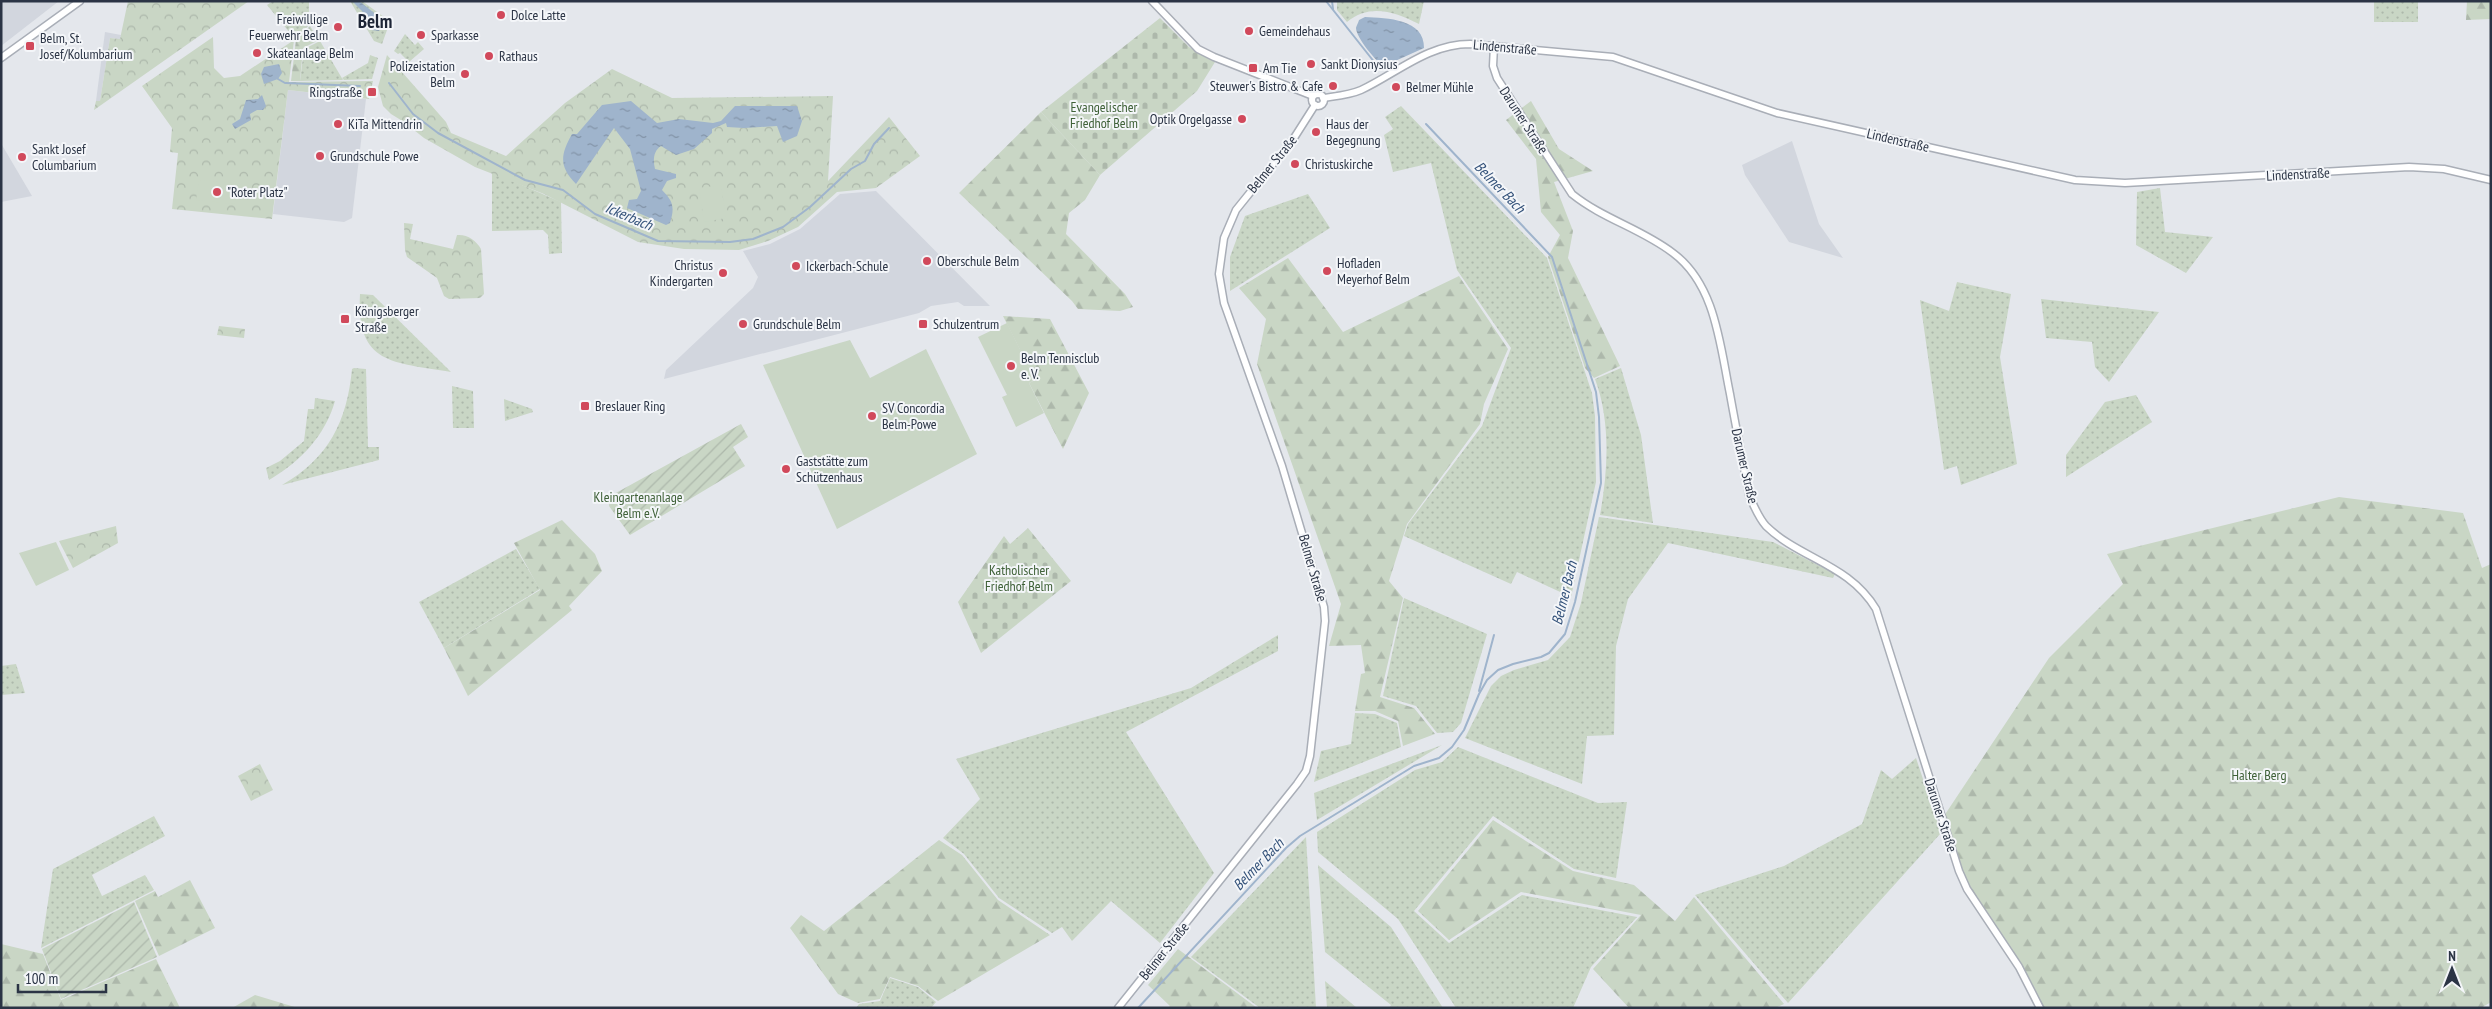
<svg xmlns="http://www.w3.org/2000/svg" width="2492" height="1009" font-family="'PT Sans Narrow',sans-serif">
  <defs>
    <pattern id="grass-dots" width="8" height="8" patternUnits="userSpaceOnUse" patternTransform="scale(1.25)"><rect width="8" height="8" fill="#c9d6c5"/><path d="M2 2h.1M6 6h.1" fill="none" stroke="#adb8ab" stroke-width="1.8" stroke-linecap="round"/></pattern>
    <pattern id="forest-firs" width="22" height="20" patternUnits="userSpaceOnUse" patternTransform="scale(1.25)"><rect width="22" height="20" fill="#c9d6c5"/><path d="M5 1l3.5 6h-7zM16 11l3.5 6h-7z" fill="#adb8ab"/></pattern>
    <pattern id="cemetery-stones" width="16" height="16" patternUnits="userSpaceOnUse" patternTransform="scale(1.25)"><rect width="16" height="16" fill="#c9d6c5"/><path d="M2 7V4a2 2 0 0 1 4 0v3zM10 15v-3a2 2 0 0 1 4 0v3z" fill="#adb8ab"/></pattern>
    <pattern id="park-crowns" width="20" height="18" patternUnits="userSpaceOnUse" patternTransform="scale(1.25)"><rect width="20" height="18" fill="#c9d6c5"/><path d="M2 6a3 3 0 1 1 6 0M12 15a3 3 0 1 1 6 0" fill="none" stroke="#adb8ab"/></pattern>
    <pattern id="garden-furrows" width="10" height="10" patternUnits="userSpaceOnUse" patternTransform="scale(1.25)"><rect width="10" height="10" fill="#c9d6c5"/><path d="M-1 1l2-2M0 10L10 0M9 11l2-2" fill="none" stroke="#adb8ab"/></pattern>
    <pattern id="water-ripples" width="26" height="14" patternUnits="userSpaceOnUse" patternTransform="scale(1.25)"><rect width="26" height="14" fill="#9fb4cc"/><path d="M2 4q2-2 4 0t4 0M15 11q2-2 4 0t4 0" fill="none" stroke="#8293a7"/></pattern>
  </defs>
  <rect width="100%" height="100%" fill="#e4e7ec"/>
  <g fill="#d2d6de">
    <path d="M 1,1 L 59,1 L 1,46 Z"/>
    <path d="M 105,32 L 121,35 L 120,39 L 110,38 L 100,101 L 96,101 Z"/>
    <path d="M 288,90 L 366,99 L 352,218 L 344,222 L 273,214 Z"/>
    <path d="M 1792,141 L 1819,224 L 1843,258 L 1789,242 L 1745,175 L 1742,165 Z"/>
    <path d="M 1,145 L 2,145 L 32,196 L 1,202 Z"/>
    <path d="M 876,191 L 990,306 L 964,306 L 958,302 L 931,306 L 919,313 L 664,379 L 666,370 L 753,288 L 758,277 L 743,251 L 770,244 L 800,229 L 840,194 Z"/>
  </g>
  <g fill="url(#grass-dots)">
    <path d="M 273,1 L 309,1 L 309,25 L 295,39 L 267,5 Z"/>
    <path d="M 350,1 L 362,1 L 384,17 L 387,30 L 382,44 L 374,41 Z"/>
    <path d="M 1337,1 L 1424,1 L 1419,24 C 1395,12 1370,3 1347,22 L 1337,10 Z"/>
    <rect x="2374" y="1" width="44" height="21"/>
    <path d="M 405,34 L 415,45 L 418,42 L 424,49 L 409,62 L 400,53 L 398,54 L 394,51 Z"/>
    <path d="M 320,41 L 343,80 L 300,81 L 304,49 Z"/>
    <path d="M 370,55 L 378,58 L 372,79 L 344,80 L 342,78 L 368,63 Z"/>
    <path d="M 1401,106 L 1547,258 L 1592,393 L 1595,416 L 1596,482 L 1571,597 L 1517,572 L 1511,584 L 1404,536 L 1408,524 L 1482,426 L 1511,348 L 1457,270 L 1431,163 L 1393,172 L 1384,135 L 1393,129 L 1385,117 Z"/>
    <path d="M 492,172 L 561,202 L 562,253 L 549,254 L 548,235 L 543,230 L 492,231 Z"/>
    <path d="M 2160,188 L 2165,232 L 2213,237 L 2186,273 L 2136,245 L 2137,192 Z"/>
    <path d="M 1308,194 L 1330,228 L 1230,291 L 1230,257 L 1245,216 Z"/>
    <path d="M 1957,282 L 2011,294 L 2000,357 L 2017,464 L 1961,485 L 1957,466 L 1944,470 L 1920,300 L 1949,311 Z"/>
    <path d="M 360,294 L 373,295 L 451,372 C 393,362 356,365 360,294 Z"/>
    <path d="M 2041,299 L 2159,312 L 2109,382 L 2095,367 L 2092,342 L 2046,338 Z"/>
    <path d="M 354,368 L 366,369 L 368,447 L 379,447 L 379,460 L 282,485 C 329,458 347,421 352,369 Z"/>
    <path d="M 1621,368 L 1641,435 L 1653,523 L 1600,515 C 1608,471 1611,422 1595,379 Z"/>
    <path d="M 452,386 L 473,391 L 474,428 L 453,428 Z"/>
    <path d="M 2136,395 L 2152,422 L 2066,477 L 2066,455 L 2105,402 Z"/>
    <path d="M 315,398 L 335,401 C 325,436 300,462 269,480 L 266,468 L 280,461 L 304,441 L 308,409 L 314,409 Z"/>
    <path d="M 504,399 L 532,409 L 533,412 L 505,421 Z"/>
    <path d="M 1599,517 L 1773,542 L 1835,574 L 1833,578 L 1668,543 L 1628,599 L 1616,646 L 1614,735 L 1587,736 L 1582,784 L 1465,738 L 1491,686 L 1501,676 L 1514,670 L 1548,660 L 1570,637 L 1581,603 Z"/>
    <path d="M 516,549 L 540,589 L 444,648 L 419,602 Z"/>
    <path d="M 1404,598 L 1487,634 L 1461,723 L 1453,732 L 1437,733 L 1416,706 L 1383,696 Z"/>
    <path d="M 1278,635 L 1278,651 L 1126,732 L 1214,873 L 1160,943 L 1111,901 L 1072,941 L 1062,927 L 1052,933 L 999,898 L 964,854 L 943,838 L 980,799 L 956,759 L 1191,688 Z"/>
    <path d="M 16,664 L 25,693 L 1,695 L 1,666 Z"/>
    <path d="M 1355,713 L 1375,714 L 1397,723 L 1401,747 L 1314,782 L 1321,751 L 1351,744 Z"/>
    <path d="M 1442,745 L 1317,820 L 1314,793 Z"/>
    <path d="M 1458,747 L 1598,803 L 1627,802 L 1616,878 L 1574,869 L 1493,816 L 1414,911 L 1449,943 L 1522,895 L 1637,917 L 1591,967 L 1573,1008 L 1456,1008 L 1398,919 L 1318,852 L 1317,832 L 1415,770 L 1442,762 Z"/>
    <path d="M 1916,758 L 1941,833 L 1788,1003 L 1695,895 L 1784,866 L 1862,824 L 1881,770 L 1892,779 Z"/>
    <path d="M 154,816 L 165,836 L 92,875 L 102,896 L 145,875 L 154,890 L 41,948 L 53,869 Z"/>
    <path d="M 1306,837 L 1316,1008 L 1260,1008 L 1191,957 Z"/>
    <path d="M 1318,865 L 1391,927 L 1443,1008 L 1389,1008 L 1391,1005 L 1325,952 Z"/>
    <path d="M 890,978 L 918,987 L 936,1002 L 931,1008 L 856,1008 L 859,1004 L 880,1001 Z"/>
    <path d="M 1325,981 L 1357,1008 L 1327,1008 Z"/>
  </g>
  <g fill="url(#forest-firs)">
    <path d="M 2467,1 L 2491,1 L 2491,19 L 2466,20 Z"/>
    <path d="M 310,26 L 319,40 L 303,48 L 300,81 L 291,81 L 296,40 Z"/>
    <path d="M 1531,101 L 1559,149 L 1593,171 L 1554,182 L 1573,231 L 1568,258 L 1620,366 L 1594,378 L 1585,368 L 1548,257 L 1560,235 L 1541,212 L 1536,159 L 1506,120 Z"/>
    <path d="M 1041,112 L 1100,175 L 1085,200 L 1069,213 L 1066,234 L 1125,294 L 1133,307 L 1120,311 L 1078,309 L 1072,301 L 959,193 Z"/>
    <path d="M 1288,258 L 1343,332 L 1459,276 L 1508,349 L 1484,404 L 1480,424 L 1407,524 L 1389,581 L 1403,598 L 1380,697 L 1414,708 L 1435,734 L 1403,746 L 1398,721 L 1375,711 L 1355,711 L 1361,674 L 1365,673 L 1361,645 L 1329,646 L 1341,604 L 1257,364 L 1266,319 L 1239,288 Z"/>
    <path d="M 1003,316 L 1050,319 L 1089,393 L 1063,449 L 1029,383 L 1035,380 Z"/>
    <path d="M 2339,497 L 2463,513 L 2482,568 L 2491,564 L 2491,1002 L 2481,1008 L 2044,1008 L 2026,972 L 1967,883 L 1944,816 L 2049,658 L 2123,584 L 2107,554 Z"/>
    <path d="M 562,520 L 595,554 L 602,571 L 569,606 L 572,610 L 468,696 L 444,648 L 540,590 L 514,543 Z"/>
    <path d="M 1493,820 L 1573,871 L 1634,885 L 1675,921 L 1694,897 L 1784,1004 L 1775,1008 L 1629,1008 L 1593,969 L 1641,915 L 1521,892 L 1449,940 L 1418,911 Z"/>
    <path d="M 939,840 L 962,855 L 998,900 L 1050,935 L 938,1001 L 918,986 L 890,977 L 880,999 L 858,1003 L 838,994 L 790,928 L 801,915 L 824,931 Z"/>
    <path d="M 190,880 L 215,928 L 159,956 L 135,901 L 155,891 L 158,897 Z"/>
    <path d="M 1,944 L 43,954 L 61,1000 L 156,959 L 180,1008 L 1,1008 Z"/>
    <path d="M 1178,949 L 1257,1008 L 1168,1008 L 1170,1006 L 1148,985 Z"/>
    <path d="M 255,995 L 298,1008 L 232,1008 Z"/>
  </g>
  <g fill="url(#cemetery-stones)">
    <path d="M 1160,18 L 1189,47 L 1215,62 L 1197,91 L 1100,175 L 1041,112 Z"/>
    <path d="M 1028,528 L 1071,581 L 981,653 L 958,602 L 1004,536 L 1010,544 Z"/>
  </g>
  <g fill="url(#park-crowns)">
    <path d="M 128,1 L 249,1 L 94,110 L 96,101 L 100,101 L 110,38 L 120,39 Z"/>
    <path d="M 213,37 L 214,68 L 224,78 L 240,76 L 294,40 L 289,82 L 373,81 L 369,99 L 288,90 L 272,219 L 172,209 L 178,153 L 170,152 L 172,128 L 142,86 Z"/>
    <path d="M 387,55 L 446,122 L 451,133 L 506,156 L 565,103 L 612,69 L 672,98 L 833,96 L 828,181 L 889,117 L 920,156 L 876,188 L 837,192 L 798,227 L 768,241 L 739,250 L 684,249 L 638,242 L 544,194 L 475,167 L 424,138 L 404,122 L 391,114 L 383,106 L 378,87 Z"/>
    <path d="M 404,223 L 413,224 L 410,239 L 453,249 L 457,235 C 467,234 476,240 481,249 L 484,294 L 480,298 L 449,299 L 444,296 L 437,278 L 407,257 L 405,250 Z"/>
    <path d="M 219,326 L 245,329 L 244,338 L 217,335 Z"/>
    <path d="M 116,526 L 118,543 L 73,568 L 59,541 Z"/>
    <path d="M 260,764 L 273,790 L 251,801 L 238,776 Z"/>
  </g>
  <g fill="url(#garden-furrows)">
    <path d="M 741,424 L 748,437 L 733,447 L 745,466 L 630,535 L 609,506 L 610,500 L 614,494 Z"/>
    <path d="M 134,902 L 157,957 L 61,999 L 42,949 Z"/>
  </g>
  <g fill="#c9d6c5">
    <path d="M 199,180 L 237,183 L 235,204 L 196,200 Z"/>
    <path d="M 721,185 L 726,218 L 704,222 L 699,188 Z"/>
    <path d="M 1007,323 L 1035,380 L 1029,383 L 1044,413 L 1016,427 L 1002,397 L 1007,395 L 978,337 Z"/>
    <path d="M 850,340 L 870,378 L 926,349 L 977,454 L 837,529 L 763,365 Z"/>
    <path d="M 56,542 L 69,570 L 36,586 L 19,553 Z"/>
  </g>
  <g fill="url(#water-ripples)">
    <path d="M 359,1 L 373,12 L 382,25 L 379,31 L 371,30 L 365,14 L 353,2 Z"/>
    <path d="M 1365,17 C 1387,18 1425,19 1424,48 L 1384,66 C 1376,62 1356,37 1356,28 C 1356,27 1359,21 1359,20 Z"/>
    <path d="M 279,64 L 282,73 L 278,79 L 264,84 L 261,74 L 264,67 Z"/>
    <path d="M 262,95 L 266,106 L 263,110 L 257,110 L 250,114 L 251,120 L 235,129 L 232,124 L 240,119 L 246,100 L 258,99 Z"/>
    <path d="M 631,101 L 657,123 L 679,119 L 713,123 L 721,121 L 735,106 L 797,106 L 802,121 L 797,136 L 783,142 L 777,126 L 744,128 L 727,127 L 726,123 L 712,129 L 712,133 L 694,149 L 676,155 L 661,146 C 653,151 653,161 655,169 L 676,174 L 676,178 L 667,181 L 662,190 C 673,201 675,207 670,223 L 666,225 L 627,208 L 629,200 L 637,199 L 641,191 L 630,149 L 614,128 L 576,184 C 558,166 561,154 572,134 L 577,134 L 602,105 Z"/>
  </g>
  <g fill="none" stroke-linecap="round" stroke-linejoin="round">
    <g stroke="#9fb4cc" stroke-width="2">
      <path d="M 1326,1 L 1379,68"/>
      <path d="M 1332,1 L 1333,9"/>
      <path d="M 278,79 L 285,83"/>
      <path d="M 286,83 L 360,86"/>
      <path d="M 389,83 L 413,114 L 438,133 L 525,180 L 563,190 L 595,214 L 658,241 L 730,242 L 753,239 L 783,227 L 810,207 L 851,169 L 865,161 L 874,144 L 889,128"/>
      <path d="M 1479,691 L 1494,635"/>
      <path d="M 1138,1008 L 1286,848 L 1300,836 L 1414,766 L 1439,758 L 1452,747 L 1464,730 L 1479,694 L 1487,680 L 1498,670 L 1513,664 L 1541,657 L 1549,653 L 1565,634 L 1575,602 L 1601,483 L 1599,417 L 1596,392 L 1552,257 L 1426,124"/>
    </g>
    <defs>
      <g id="secondary">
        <path d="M 1152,1 L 1198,49 L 1214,57 L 1313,96"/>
        <path d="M 1494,46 L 1493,66 L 1497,78 L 1572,194 C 1603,219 1642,229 1673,253 C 1716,285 1720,346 1730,394 C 1736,428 1743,462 1749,495 C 1754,506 1758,517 1766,526 C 1800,559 1849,564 1876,609 L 1959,871 L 1967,889 L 2019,967 L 2040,1008"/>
        <path d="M 1,58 L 80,1"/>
        <circle cx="1318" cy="100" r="6"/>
        <path d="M 1323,98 C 1336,96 1350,95 1361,90 C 1397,73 1428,44 1470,44 L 1613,57 L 1777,113 L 2075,180 L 2125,183 L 2409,167 L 2444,169 L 2491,180"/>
        <path d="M 1118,1008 L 1297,784 L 1306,771 L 1310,756 L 1325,621 L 1324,607 L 1282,466 L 1224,303 L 1219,274 L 1224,238 L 1236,210 L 1294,138 L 1315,105"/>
      </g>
    </defs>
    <use href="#secondary" stroke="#a9aeb7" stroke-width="9"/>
    <use href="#secondary" stroke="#fff" stroke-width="6"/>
  </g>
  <g fill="#d1495b" stroke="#f4f6f9" stroke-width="2">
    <circle cx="501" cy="15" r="5"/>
    <circle cx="338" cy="27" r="5"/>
    <circle cx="1249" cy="31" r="5"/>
    <circle cx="421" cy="35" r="5"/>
    <rect x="25" y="41" width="10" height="10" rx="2.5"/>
    <circle cx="257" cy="53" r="5"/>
    <circle cx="489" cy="56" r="5"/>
    <circle cx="1311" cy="64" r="5"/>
    <rect x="1248" y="63" width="10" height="10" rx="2.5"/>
    <circle cx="465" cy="74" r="5"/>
    <circle cx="1333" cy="86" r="5"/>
    <circle cx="1396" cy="87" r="5"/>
    <rect x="367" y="87" width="10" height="10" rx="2.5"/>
    <circle cx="1242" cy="119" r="5"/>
    <circle cx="338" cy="124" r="5"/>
    <circle cx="1316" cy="132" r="5"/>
    <circle cx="320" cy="156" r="5"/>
    <circle cx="22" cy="157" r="5"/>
    <circle cx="1295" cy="164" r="5"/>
    <circle cx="217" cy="192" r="5"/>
    <circle cx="927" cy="261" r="5"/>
    <circle cx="796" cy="266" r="5"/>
    <circle cx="1327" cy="271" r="5"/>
    <circle cx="723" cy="273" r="5"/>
    <rect x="340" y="314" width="10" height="10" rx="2.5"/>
    <circle cx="743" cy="324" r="5"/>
    <rect x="918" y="319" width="10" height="10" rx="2.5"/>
    <circle cx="1011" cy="366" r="5"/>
    <rect x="580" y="401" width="10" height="10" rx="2.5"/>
    <circle cx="872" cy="416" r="5"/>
    <circle cx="786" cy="469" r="5"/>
  </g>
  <g text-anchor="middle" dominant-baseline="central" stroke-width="4" stroke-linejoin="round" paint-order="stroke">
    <g font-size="14" fill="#2b3445" stroke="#f4f6f9" text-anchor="start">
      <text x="511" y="15">Dolce Latte</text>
      <text x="328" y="19" text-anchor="end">Freiwillige<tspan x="328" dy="16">Feuerwehr Belm</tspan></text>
      <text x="1259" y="31">Gemeindehaus</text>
      <text x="431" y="35">Sparkasse</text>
      <text x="40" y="38">Belm, St.<tspan x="40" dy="16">Josef/Kolumbarium</tspan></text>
      <text x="267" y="53">Skateanlage Belm</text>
      <text x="499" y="56">Rathaus</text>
      <text x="1321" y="64">Sankt Dionysius</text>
      <text x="455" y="66" text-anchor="end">Polizeistation<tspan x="455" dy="16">Belm</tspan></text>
      <text x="1263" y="68">Am Tie</text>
      <text x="1323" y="86" text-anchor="end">Steuwer's Bistro &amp; Cafe</text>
      <text x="1406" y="87">Belmer Mühle</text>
      <text x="362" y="92" text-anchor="end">Ringstraße</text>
      <text x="1232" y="119" text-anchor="end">Optik Orgelgasse</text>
      <text x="348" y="124">KiTa Mittendrin</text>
      <text x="1326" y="124">Haus der<tspan x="1326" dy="16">Begegnung</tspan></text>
      <text x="32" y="149">Sankt Josef<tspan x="32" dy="16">Columbarium</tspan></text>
      <text x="330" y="156">Grundschule Powe</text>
      <text x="1305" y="164">Christuskirche</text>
      <text x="227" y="192">"Roter Platz"</text>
      <text x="937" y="261">Oberschule Belm</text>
      <text x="1337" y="263">Hofladen<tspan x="1337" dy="16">Meyerhof Belm</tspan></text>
      <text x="713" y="265" text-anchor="end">Christus<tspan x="713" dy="16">Kindergarten</tspan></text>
      <text x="806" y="266">Ickerbach-Schule</text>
      <text x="355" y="311">Königsberger<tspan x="355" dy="16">Straße</tspan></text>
      <text x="753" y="324">Grundschule Belm</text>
      <text x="933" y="324">Schulzentrum</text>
      <text x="1021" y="358">Belm Tennisclub<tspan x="1021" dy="16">e. V.</tspan></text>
      <text x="595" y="406">Breslauer Ring</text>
      <text x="882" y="408">SV Concordia<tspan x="882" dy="16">Belm-Powe</tspan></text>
      <text x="796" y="461">Gaststätte zum<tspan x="796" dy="16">Schützenhaus</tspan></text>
    </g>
    <g font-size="14" fill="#2b3445" stroke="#f4f6f9">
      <text transform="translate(1505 47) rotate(5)">Lindenstraße</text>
      <text transform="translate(1524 120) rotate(57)">Darumer Straße</text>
      <text transform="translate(1898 140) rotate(13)">Lindenstraße</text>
      <text transform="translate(1272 164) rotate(-51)">Belmer Straße</text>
      <text transform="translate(2298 174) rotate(-3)">Lindenstraße</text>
      <text transform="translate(1745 466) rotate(77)">Darumer Straße</text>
      <text transform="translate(1313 568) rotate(74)">Belmer Straße</text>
      <text transform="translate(1941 815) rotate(72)">Darumer Straße</text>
      <text transform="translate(1164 951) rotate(-51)">Belmer Straße</text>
    </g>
    <g font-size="14" fill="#3f6138" stroke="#f4f6f9">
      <text x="1104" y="107">Evangelischer<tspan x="1104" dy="16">Friedhof Belm</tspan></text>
      <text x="638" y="497">Kleingartenanlage<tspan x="638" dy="16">Belm e.V.</tspan></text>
      <text x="1019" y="570">Katholischer<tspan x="1019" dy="16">Friedhof Belm</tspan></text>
      <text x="2259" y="775">Halter Berg</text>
    </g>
    <g font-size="15" font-style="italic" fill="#34527a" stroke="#f4f6f9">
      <text transform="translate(1500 187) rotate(46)">Belmer Bach</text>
      <text transform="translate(629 216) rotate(23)">Ickerbach</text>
      <text transform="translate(1564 593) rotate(-76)">Belmer Bach</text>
      <text transform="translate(1258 864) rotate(-46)">Belmer Bach</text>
    </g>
    <g font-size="19" font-weight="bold" fill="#1d2536" stroke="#f4f6f9">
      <text x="375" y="21">Belm</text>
    </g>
  </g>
  <rect width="2492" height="1009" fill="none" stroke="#2b3445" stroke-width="5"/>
  <g transform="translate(2452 969)" stroke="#f4f6f9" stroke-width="4" paint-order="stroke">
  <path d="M0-4L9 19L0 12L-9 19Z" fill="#2b3445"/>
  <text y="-8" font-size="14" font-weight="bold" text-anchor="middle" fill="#2b3445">N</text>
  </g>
  <path d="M18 984v8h88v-8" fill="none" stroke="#2b3445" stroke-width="2.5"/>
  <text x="25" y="984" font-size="15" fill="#2b3445" stroke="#f4f6f9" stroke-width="4" paint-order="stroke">100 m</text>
</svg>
